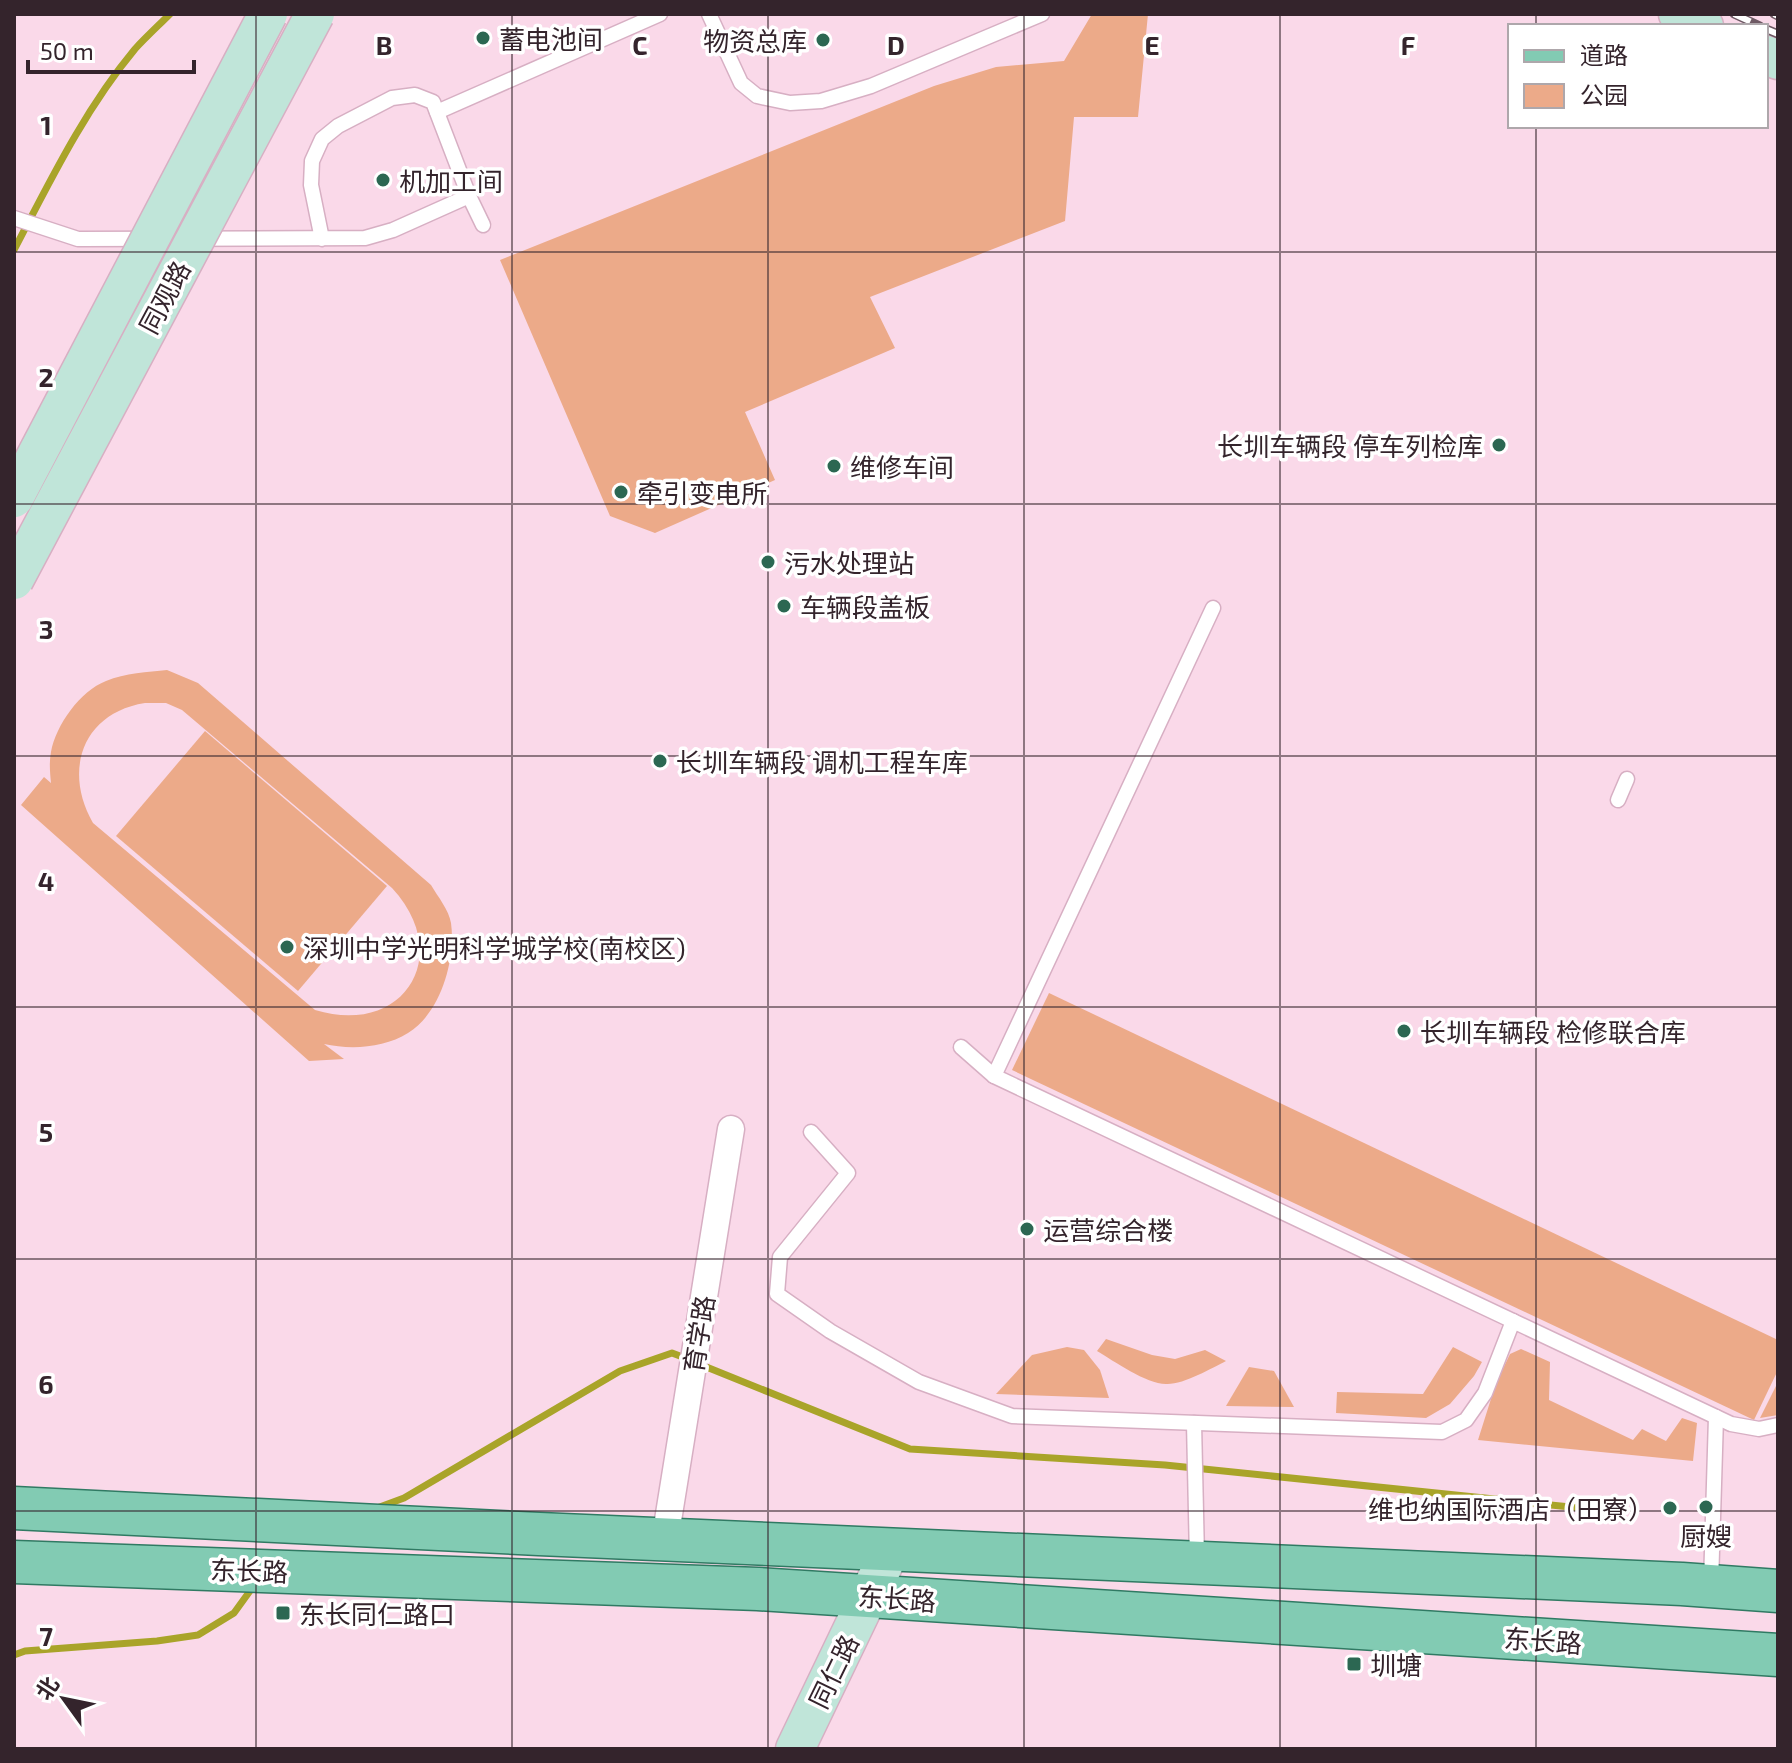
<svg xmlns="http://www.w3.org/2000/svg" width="1792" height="1763" font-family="'Exo 2','Noto Sans SC',sans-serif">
  <rect width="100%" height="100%" fill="#fad9e9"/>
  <g fill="#ecaa89" fill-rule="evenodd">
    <path d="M 1092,14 L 1148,14 L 1138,117 L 1074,117 L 1065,221 L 870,297 L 895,348 L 745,412 L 775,480 L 655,533 L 610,516 L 500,260 L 934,86 L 996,67 L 1064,61 Z"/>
    <path d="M 167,670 L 198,683 L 431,885 C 438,897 449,910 451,923 C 456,959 441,1013 408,1033 C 384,1048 351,1050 324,1044 L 344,1059 L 309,1061 L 21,805 L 44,777 L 51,783 C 50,773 49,762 51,752 C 56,725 80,691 106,681 C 125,673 148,672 167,670 ZM 145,703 L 166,703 L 182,710 L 392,888 C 455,956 403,1037 315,1010 L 93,823 C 63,771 82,713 145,703 Z"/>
    <path d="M 205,731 L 387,886 L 298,991 L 116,836 Z"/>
    <path d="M 1049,993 L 1778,1340 L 1778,1370 L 1754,1420 L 1012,1070 Z"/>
    <path d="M 1106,1339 L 1152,1355 L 1175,1359 L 1205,1350 L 1226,1361 C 1212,1368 1183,1385 1166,1384 C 1146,1384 1114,1361 1097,1351 Z"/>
    <path d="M 1067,1347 L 1084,1350 L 1100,1370 L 1109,1398 L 996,1394 L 1032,1355 Z"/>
    <path d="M 1453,1347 L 1482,1362 L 1474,1376 L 1450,1404 L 1426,1418 L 1336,1413 L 1337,1392 L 1423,1394 Z"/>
    <path d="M 1521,1349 L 1550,1362 L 1549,1400 L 1633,1440 L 1642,1429 L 1666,1441 L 1682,1418 L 1697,1423 L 1693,1461 L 1478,1440 L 1496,1383 L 1510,1354 Z"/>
    <path d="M 1249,1367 L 1274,1371 L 1294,1407 L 1226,1406 Z"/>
    <path d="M 1778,1382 L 1778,1415 L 1760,1418 Z"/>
  </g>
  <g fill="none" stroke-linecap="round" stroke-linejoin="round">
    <g stroke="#a9a429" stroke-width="7">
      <path d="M 14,250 C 50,181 85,109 135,49 C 146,37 158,26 170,14"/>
      <path d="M 699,1364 L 910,1449 L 1165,1465 L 1590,1509"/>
      <path d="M 377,1508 L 404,1498 L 620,1371 L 672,1353 L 688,1359"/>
      <path d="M 14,1655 L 25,1651 L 157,1641 L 198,1635 L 234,1613 L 255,1584"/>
    </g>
    <defs>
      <g id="lane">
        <path d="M 709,14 L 741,83 L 757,96 L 790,103 L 821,101 L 871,86 L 1042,14"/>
        <path d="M 437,112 L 660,14"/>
        <path d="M 469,196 L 483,225"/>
        <path d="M 14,218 L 78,239 L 365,238 L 393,230 L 469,196 L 433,102 L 415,95 L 392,98 L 338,126 L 322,139 L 312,161 L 311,185 L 322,239"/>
        <path d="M 1213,608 L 994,1076 L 1731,1424 L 1759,1429 L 1778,1425"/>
        <path d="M 1618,800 L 1627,779"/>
        <path d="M 961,1047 L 994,1076"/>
        <path d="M 811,1132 L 848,1173 L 780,1257 L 777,1294 L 830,1331 L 919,1382 L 1012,1416 L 1442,1432 L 1466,1420 L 1485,1393 L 1513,1321"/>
        <path d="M 1194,1423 L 1197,1558"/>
        <path d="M 1711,1584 L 1716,1417"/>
      </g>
      <path id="street" d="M 665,1539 L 731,1129"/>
      <g id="secondary">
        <path d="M 1678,14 L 1704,26"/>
        <path d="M 1766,55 L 1778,60"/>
        <path d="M 795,1749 L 891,1549"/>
      </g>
      <g id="primary">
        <path d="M 14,1508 L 539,1534 L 1682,1584 L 1778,1591"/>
        <path d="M 14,1562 L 758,1589 L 1778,1655"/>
      </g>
    </defs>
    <use href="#lane" stroke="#d7afc3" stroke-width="17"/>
    <use href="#street" stroke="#d7afc3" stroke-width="29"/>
    <use href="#secondary" stroke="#d7afc3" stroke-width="41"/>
    <use href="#primary" stroke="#307a63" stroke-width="45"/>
    <use href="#lane" stroke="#fff" stroke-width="14"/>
    <use href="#street" stroke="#fff" stroke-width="26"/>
    <use href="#secondary" stroke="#c0e5d9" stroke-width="38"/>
    <use href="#primary" stroke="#82cbb3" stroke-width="42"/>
    <defs>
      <g id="rail">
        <path d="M 1734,14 L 1760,26"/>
        <path d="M 1774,14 L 1778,16"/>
        <path d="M 1766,29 L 1778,34"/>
      </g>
    </defs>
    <use href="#rail" stroke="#6e5964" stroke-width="9"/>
    <use href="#rail" stroke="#fff" stroke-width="6" stroke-dasharray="18" stroke-linecap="butt"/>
    <defs>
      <g id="secondary-bridge">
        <path d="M 14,498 L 268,14"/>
        <path d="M 14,580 L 315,14"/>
      </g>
    </defs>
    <use href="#secondary-bridge" stroke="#d7afc3" stroke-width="41" stroke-linecap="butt"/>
    <use href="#secondary-bridge" stroke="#c0e5d9" stroke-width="38"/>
  </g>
  <path fill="none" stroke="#34242c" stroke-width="2" stroke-opacity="0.55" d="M 256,14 L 256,1749M 512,14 L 512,1749M 768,14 L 768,1749M 1024,14 L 1024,1749M 1280,14 L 1280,1749M 1536,14 L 1536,26M 1536,126 L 1536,1749M 14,252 L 1778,252M 14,504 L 1778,504M 14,756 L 1778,756M 14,1007 L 1778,1007M 14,1259 L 1778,1259M 14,1511 L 1778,1511"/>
  <g fill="#2c6752" stroke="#fff" stroke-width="3">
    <circle cx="483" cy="38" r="8"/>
    <circle cx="823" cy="40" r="8"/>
    <circle cx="383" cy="180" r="8"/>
    <circle cx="1499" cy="445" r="8"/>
    <circle cx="834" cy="466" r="8"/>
    <circle cx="621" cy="492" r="8"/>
    <circle cx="768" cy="562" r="8"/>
    <circle cx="784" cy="606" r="8"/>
    <circle cx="660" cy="761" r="8"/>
    <circle cx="287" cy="947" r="8"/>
    <circle cx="1404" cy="1031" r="8"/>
    <circle cx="1027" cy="1229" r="8"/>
    <circle cx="1706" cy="1507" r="8"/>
    <circle cx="1670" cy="1508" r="8"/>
    <rect x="275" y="1605" width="16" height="16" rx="4"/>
    <rect x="1346" y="1656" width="16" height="16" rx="4"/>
  </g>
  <g text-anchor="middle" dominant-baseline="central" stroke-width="7" stroke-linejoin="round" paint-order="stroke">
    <g font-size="26" fill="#34242c" stroke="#fff" text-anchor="start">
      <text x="499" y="38">蓄电池间</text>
      <text x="807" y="40" text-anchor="end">物资总库</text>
      <text x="399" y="180">机加工间</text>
      <text x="1483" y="445" text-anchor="end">长圳车辆段 停车列检库</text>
      <text x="850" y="466">维修车间</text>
      <text x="637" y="492">牵引变电所</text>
      <text x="784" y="562">污水处理站</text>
      <text x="800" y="606">车辆段盖板</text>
      <text x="676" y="761">长圳车辆段 调机工程车库</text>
      <text x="303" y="947">深圳中学光明科学城学校(南校区)</text>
      <text x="1420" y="1031">长圳车辆段 检修联合库</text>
      <text x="1043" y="1229">运营综合楼</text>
      <text x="1654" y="1508" text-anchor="end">维也纳国际酒店（田寮）</text>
      <text x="1706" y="1535" text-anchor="middle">厨嫂</text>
      <text x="299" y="1613">东长同仁路口</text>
      <text x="1370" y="1664">圳塘</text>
    </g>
    <g font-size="26" fill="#34242c" stroke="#fff">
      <text transform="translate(164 297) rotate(-62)">同观路</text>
      <text transform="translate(698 1334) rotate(-81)">育学路</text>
      <text transform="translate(249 1570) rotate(2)">东长路</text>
      <text transform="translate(897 1598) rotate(4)">东长路</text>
      <text transform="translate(1543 1640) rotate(4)">东长路</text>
      <text transform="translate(833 1671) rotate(-64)">同仁路</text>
    </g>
  </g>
  <g font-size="26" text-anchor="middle" font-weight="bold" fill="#34242c" stroke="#fff" stroke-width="7" stroke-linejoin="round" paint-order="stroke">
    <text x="384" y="55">B</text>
    <text x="640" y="55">C</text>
    <text x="896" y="55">D</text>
    <text x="1152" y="55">E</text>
    <text x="1408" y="55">F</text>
    <text x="46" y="135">1</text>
    <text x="46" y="387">2</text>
    <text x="46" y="639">3</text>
    <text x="46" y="891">4</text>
    <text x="46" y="1142">5</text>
    <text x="46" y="1394">6</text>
    <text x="46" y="1646">7</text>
  </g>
  <rect width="1792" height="1763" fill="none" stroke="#34242c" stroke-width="32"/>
  <rect x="1508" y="24" width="260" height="104" fill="#ffffff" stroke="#aea7ab" stroke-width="2"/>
  <rect x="1524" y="50" width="40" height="12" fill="#82cbb3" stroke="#aea7ab" stroke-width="2"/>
  <text x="1580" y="64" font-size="24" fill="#34242c">道路</text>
  <rect x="1524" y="84" width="40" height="24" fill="#ecaa89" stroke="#aea7ab" stroke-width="2"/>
  <text x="1580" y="104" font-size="24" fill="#34242c">公园</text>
  <g transform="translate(64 1699) rotate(303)" stroke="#ffffff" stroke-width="6" paint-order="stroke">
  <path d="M0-6L14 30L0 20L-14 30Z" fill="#34242c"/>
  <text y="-12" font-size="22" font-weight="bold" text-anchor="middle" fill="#34242c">北</text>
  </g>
  <path d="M28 60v12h166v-12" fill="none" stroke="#34242c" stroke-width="4"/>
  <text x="40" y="60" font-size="24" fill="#34242c" stroke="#ffffff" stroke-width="6" paint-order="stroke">50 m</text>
</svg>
